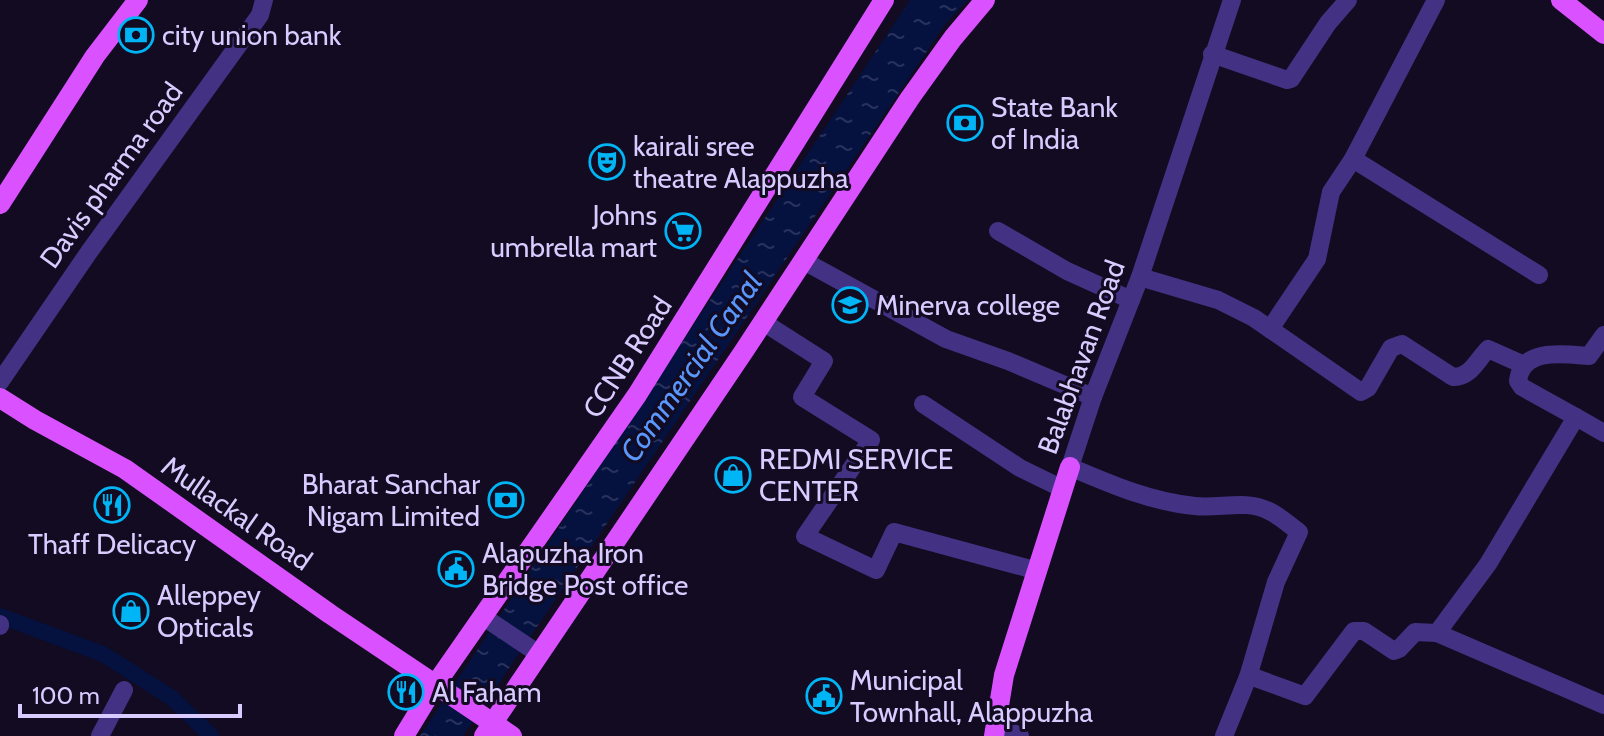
<svg xmlns="http://www.w3.org/2000/svg" width="1604" height="736" font-family="Cabin,sans-serif">
  <defs>
    <pattern id="water-ripples" width="26" height="14" patternUnits="userSpaceOnUse" patternTransform="scale(2)"><rect width="26" height="14" fill="#05113f"/><path d="M2 4q2-2 4 0t4 0M15 11q2-2 4 0t4 0" fill="none" stroke="#29325c"/></pattern>
  </defs>
  <rect width="100%" height="100%" fill="#120b21"/>
  <path fill="url(#water-ripples)" d="M 910,0 L 968,0 L 946,23 L 463,736 L 420,736 Z"/>
  <g fill="none" stroke-linecap="round" stroke-linejoin="round">
    <path stroke="#05113f" stroke-width="16" d="M 0,616 L 103,654 L 172,698 L 211,736"/>
    <g stroke="#433283" stroke-width="18">
      <path d="M 1232,0 L 1140,277 L 1093,397 L 1070,467 C 1110,484 1151,502 1195,506 C 1219,509 1246,499 1269,511 C 1280,516 1289,525 1299,532 L 1276,582 L 1248,677"/>
      <path d="M 1436,0 L 1353,159 L 1539,275"/>
      <path d="M 1212,54 L 1287,80 L 1291,79 L 1328,23 L 1348,0"/>
      <path d="M 998,231 L 1067,271 L 1131,300"/>
      <path d="M 804,261 L 946,339 L 1008,361 L 1093,397"/>
      <path d="M 1140,277 L 1218,300 L 1254,318 L 1361,392 L 1368,388 L 1391,348 L 1402,344 L 1453,377 C 1470,378 1477,360 1488,349 L 1524,365"/>
      <path d="M 763,322 L 824,361 L 802,397 L 871,440 L 805,536 L 876,570 L 894,532 L 1038,571"/>
      <path d="M 1270,329 L 1317,259 L 1331,192 L 1353,159"/>
      <path d="M 1604,335 L 1589,356 C 1564,354 1522,347 1518,381 L 1522,387 L 1576,417 L 1488,564 L 1437,633 L 1604,705"/>
      <path d="M 0,382 L 89,252 L 260,15 L 264,0"/>
      <path d="M 923,404 L 1020,468 L 1063,489"/>
      <path d="M 1576,417 L 1604,433"/>
      <path d="M 482,616 L 539,654"/>
      <path d="M 0,624 L 0,626"/>
      <path d="M 995,725 L 1020,736"/>
      <path d="M 100,736 L 124,690"/>
      <path d="M 1224,736 L 1248,677 L 1253,677 L 1305,696 L 1354,631 L 1364,631 L 1394,651 L 1399,649 L 1415,632 L 1437,633"/>
    </g>
    <g stroke="#da52ff" stroke-width="20">
      <path d="M 1561,0 L 1604,34"/>
      <path d="M 0,204 L 95,56 L 138,0"/>
      <path d="M 0,398 L 35,420 L 125,469 L 330,614 L 512,736"/>
      <path d="M 404,736 L 435,685 L 637,395 L 884,0"/>
      <path d="M 484,736 L 744,351 L 910,98 L 953,38 L 985,0"/>
      <path d="M 994,736 L 1004,675 L 1070,467"/>
    </g>
  </g>
  <defs>
    <symbol id="bank-ring" viewBox="-11 -11 22 22"><circle r="9.5" fill="#120b21" stroke="#00b5f6" stroke-width="1.5"/><path d="M-6-4H6V4H-6ZM0-2.3a2.3 2.3 0 1 0 0 4.6a2.3 2.3 0 1 0 0-4.6Z" fill="#00b5f6"/></symbol>
    <symbol id="theatre-ring" viewBox="-11 -11 22 22"><circle r="9.5" fill="#120b21" stroke="#00b5f6" stroke-width="1.5"/><path d="M-5-5.5Q0-4 5-5.5V0Q5 5 0 6Q-5 5-5 0ZM-3.3-2.5H-1v1.5H-3.3ZM1-2.5H3.3v1.5H1ZM-2.8 1Q0 5.5 2.8 1Z" fill="#00b5f6"/></symbol>
    <symbol id="supermarket-ring" viewBox="-11 -11 22 22"><circle r="9.5" fill="#120b21" stroke="#00b5f6" stroke-width="1.5"/><path d="M-6-5.5h2.5l.6 2H6L4.5 2H-2.5L-4.4-4H-6ZM-1.5 3.2a1.3 1.3 0 1 0 .1 0ZM3 3.2a1.3 1.3 0 1 0 .1 0Z" fill="#00b5f6"/></symbol>
    <symbol id="university-ring" viewBox="-11 -11 22 22"><circle r="9.5" fill="#120b21" stroke="#00b5f6" stroke-width="1.5"/><path d="M0-5L7-2L0 1L-7-2ZM-4 1L0 2.5L4 1V4Q0 6-4 4Z" fill="#00b5f6"/></symbol>
    <symbol id="shop-ring" viewBox="-11 -11 22 22"><circle r="9.5" fill="#120b21" stroke="#00b5f6" stroke-width="1.5"/><path d="M-5-2.5h2.3a2.7 3.5 0 0 1 5.4 0H5L5.5 6h-11ZM-1.5-2.5h3a1.5 2.3 0 0 0-3 0Z" fill="#00b5f6"/></symbol>
    <symbol id="restaurant-ring" viewBox="-11 -11 22 22"><circle r="9.5" fill="#120b21" stroke="#00b5f6" stroke-width="1.5"/><path d="M-5-6h1v4h1v-4h1v4h1v-4h1v5L-1.5 .5V6h-2V.5L-5-1ZM5-6V6H3V1.5H1.5Q1.5-4 5-6Z" fill="#00b5f6"/></symbol>
    <symbol id="civic-ring" viewBox="-11 -11 22 22"><circle r="9.5" fill="#120b21" stroke="#00b5f6" stroke-width="1.5"/><path d="M-.6-6.5H3V-4.5H.6V-3L4-1V1h2V6H-6V1h2V-1L-.6-3ZM-1.2 2.5V6h2.4V2.5Z" fill="#00b5f6"/></symbol>
  </defs>
  <g fill-rule="evenodd">
    <use href="#bank-ring" x="116" y="15" width="40" height="40"/>
    <use href="#bank-ring" x="945" y="103" width="40" height="40"/>
    <use href="#theatre-ring" x="587" y="142" width="40" height="40"/>
    <use href="#supermarket-ring" x="663" y="211" width="40" height="40"/>
    <use href="#university-ring" x="830" y="285" width="40" height="40"/>
    <use href="#shop-ring" x="713" y="455" width="40" height="40"/>
    <use href="#bank-ring" x="486" y="480" width="40" height="40"/>
    <use href="#restaurant-ring" x="92" y="485" width="40" height="40"/>
    <use href="#civic-ring" x="436" y="549" width="40" height="40"/>
    <use href="#shop-ring" x="111" y="591" width="40" height="40"/>
    <use href="#restaurant-ring" x="386" y="672" width="40" height="40"/>
    <use href="#civic-ring" x="804" y="676" width="40" height="40"/>
  </g>
  <g text-anchor="middle" dominant-baseline="central" stroke-width="6" stroke-linejoin="round" paint-order="stroke">
    <g font-size="28" fill="#d9cbff" stroke="#120b21" text-anchor="start">
      <text x="162" y="35">city union bank</text>
      <text x="991" y="107">State Bank<tspan x="991" dy="32">of India</tspan></text>
      <text x="633" y="146">kairali sree<tspan x="633" dy="32">theatre Alappuzha</tspan></text>
      <text x="657" y="215" text-anchor="end">Johns<tspan x="657" dy="32">umbrella mart</tspan></text>
      <text x="876" y="305">Minerva college</text>
      <text x="759" y="459">REDMI SERVICE<tspan x="759" dy="32">CENTER</tspan></text>
      <text x="480" y="484" text-anchor="end">Bharat Sanchar<tspan x="480" dy="32">Nigam Limited</tspan></text>
      <text x="112" y="544" text-anchor="middle">Thaff Delicacy</text>
      <text x="482" y="553">Alapuzha Iron<tspan x="482" dy="32">Bridge Post office</tspan></text>
      <text x="157" y="595">Alleppey<tspan x="157" dy="32">Opticals</tspan></text>
      <text x="850" y="680">Municipal<tspan x="850" dy="32">Townhall, Alappuzha</tspan></text>
      <text x="432" y="692">Al Faham</text>
    </g>
    <g font-size="28" fill="#d9cbff" stroke="#120b21">
      <text transform="translate(111 175) rotate(-54)">Davis pharma road</text>
      <text transform="translate(627 357) rotate(-57)">CCNB Road</text>
      <text transform="translate(1081 357) rotate(-70)">Balabhavan Road</text>
      <text transform="translate(237 513) rotate(35)">Mullackal Road</text>
    </g>
    <g font-size="30" font-style="italic" fill="#5997ff" stroke="#120b21">
      <text transform="translate(691 367) rotate(-55)">Commercial Canal</text>
    </g>
  </g>
  <path d="M20 704v12h220v-12" fill="none" stroke="#d9cbff" stroke-width="4"/>
  <text x="32" y="704" font-size="24" fill="#d9cbff" stroke="#120b21" stroke-width="6" paint-order="stroke">100 m</text>
</svg>
